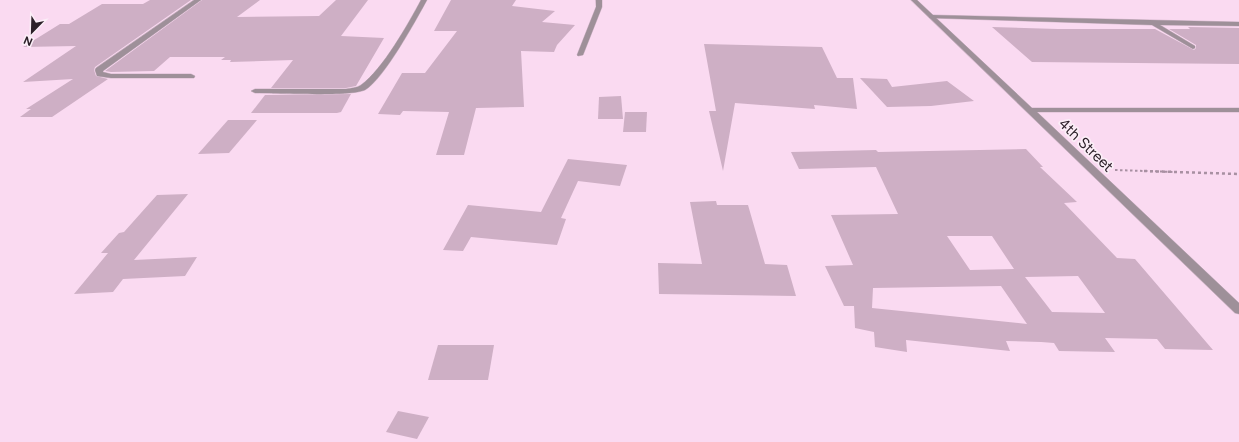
<svg xmlns="http://www.w3.org/2000/svg" width="1239" height="442" font-family="Figtree,sans-serif">
  <rect width="100%" height="100%" fill="#fadaf1"/>
  <g fill="#ceafc5" fill-rule="evenodd">
    <path d="M 150,0 L 191,0 L 95,67 L 94,70 L 96,76 L 108,79 L 52,117 L 20,117 L 31,109 L 26,109 L 73,79 L 23,82 L 76,46 L 23,47 L 60,24 L 69,24 L 102,4 L 143,4 Z"/>
    <path d="M 202,0 L 260,0 L 237,17 L 319,16 L 336,0 L 368,0 L 341,36 L 384,38 L 356,86 L 346,88 L 271,88 L 293,60 L 230,62 L 231,60 L 221,60 L 225,57 L 170,57 L 154,71 L 111,72 L 105,71 Z"/>
    <path d="M 451,0 L 516,0 L 512,6 L 555,11 L 542,22 L 575,25 L 557,45 L 554,52 L 521,51 L 524,107 L 476,108 L 464,155 L 436,155 L 449,112 L 403,111 L 400,115 L 378,114 L 402,73 L 425,73 L 457,31 L 434,31 Z"/>
    <path d="M 992,27 L 1058,29 L 1155,29 L 1194,50 L 1196,48 L 1196,45 L 1169,29 L 1190,29 L 1188,27 L 1239,28 L 1239,64 L 1032,62 Z"/>
    <path d="M 704,44 L 822,47 L 837,78 L 853,78 L 857,109 L 814,105 L 815,109 L 735,103 L 723,171 L 709,111 L 716,111 Z"/>
    <path d="M 860,78 L 887,79 L 892,87 L 947,81 L 974,101 L 931,106 L 887,107 Z"/>
    <path d="M 351,94 L 341,112 L 337,113 L 251,113 L 265,95 Z"/>
    <path d="M 621,96 L 623,119 L 598,119 L 599,97 Z"/>
    <path d="M 625,112 L 647,112 L 646,132 L 623,132 Z"/>
    <path d="M 228,120 L 257,120 L 229,153 L 198,154 Z"/>
    <path d="M 1026,149 L 1043,167 L 1040,167 L 1077,202 L 1064,203 L 1117,258 L 1135,259 L 1213,350 L 1165,349 L 1157,339 L 1105,338 L 1115,352 L 1059,351 L 1054,343 L 1041,342 L 1006,341 L 1010,351 L 906,340 L 907,352 L 875,347 L 874,332 L 855,328 L 854,306 L 844,306 L 825,266 L 853,265 L 831,215 L 898,214 L 876,167 L 799,169 L 791,152 L 876,150 L 878,152 ZM 947,236 L 992,236 L 1014,269 L 970,270 ZM 1078,276 L 1105,313 L 1052,312 L 1025,277 ZM 1001,286 L 1027,324 L 872,308 L 873,288 Z"/>
    <path d="M 568,159 L 627,165 L 620,186 L 578,181 L 561,218 L 566,219 L 557,245 L 471,237 L 463,251 L 443,250 L 468,205 L 541,212 Z"/>
    <path d="M 188,194 L 134,260 L 197,257 L 185,276 L 123,279 L 113,292 L 74,294 L 108,253 L 101,253 L 119,233 L 124,232 L 157,195 Z"/>
    <path d="M 716,201 L 717,205 L 748,205 L 765,264 L 787,265 L 796,296 L 659,294 L 658,263 L 702,264 L 690,202 Z"/>
    <path d="M 438,345 L 494,345 L 488,380 L 428,380 Z"/>
    <path d="M 398,411 L 429,417 L 417,439 L 386,432 Z"/>
  </g>
  <g fill="none" stroke-linecap="round" stroke-linejoin="round">
    <defs>
      <g id="service">
        <path d="M 596,0 L 602,0 L 602,7 L 583,55 L 578,56 L 577,55 L 596,7 Z"/>
        <path d="M 932,15 L 1239,22 L 1239,26 L 1160,25 L 1195,46 L 1195,48 L 1193,49 L 1152,25 L 930,18 L 929,17 Z"/>
      </g>
      <g id="minor">
        <path d="M 194,0 L 201,0 L 103,71 L 103,72 L 111,74 L 191,74 L 195,76 L 194,78 L 111,78 L 97,76 L 95,70 L 96,68 Z"/>
        <path d="M 421,0 L 427,0 C 416,20 384,79 365,90 C 350,97 276,93 255,93 L 251,91 L 255,89 L 346,89 C 351,88 357,88 361,85 C 383,69 408,24 421,0 Z"/>
        <path d="M 911,0 L 917,0 L 1032,108 L 1239,108 L 1239,112 L 1037,112 L 1239,303 L 1239,314 L 1235,313 Z"/>
      </g>
    </defs>
    <use href="#service" stroke="#d5b9cd" stroke-width="1"/>
    <use href="#minor" stroke="#d5b9cd" stroke-width="1"/>
    <path stroke="#a890a2" stroke-width="2" stroke-dasharray="2.5 2.5" stroke-linecap="butt" d="M 1115,170 L 1175,172"/>
    <path stroke="#a890a2" stroke-width="2.5" stroke-dasharray="3 3" stroke-linecap="butt" d="M 1144,171 L 1239,174"/>
    <use href="#service" fill="#9e9099" fill-rule="evenodd"/>
    <use href="#minor" fill="#9e9099" fill-rule="evenodd"/>
  </g>
  <g text-anchor="middle" dominant-baseline="central" stroke-width="3.5" stroke-linejoin="round" paint-order="stroke">
    <g font-size="15" fill="#2c2029" stroke="#fbeef7">
      <text transform="translate(1086 145) rotate(44)">4th Street</text>
    </g>
  </g>
  <g transform="translate(32 32) rotate(203)" stroke="#fbeef7" stroke-width="3" paint-order="stroke">
  <path d="M0-3L7 15L0 10L-7 15Z" fill="#2c2029"/>
  <text y="-6" font-size="11" font-weight="bold" text-anchor="middle" fill="#2c2029">N</text>
  </g>
</svg>
